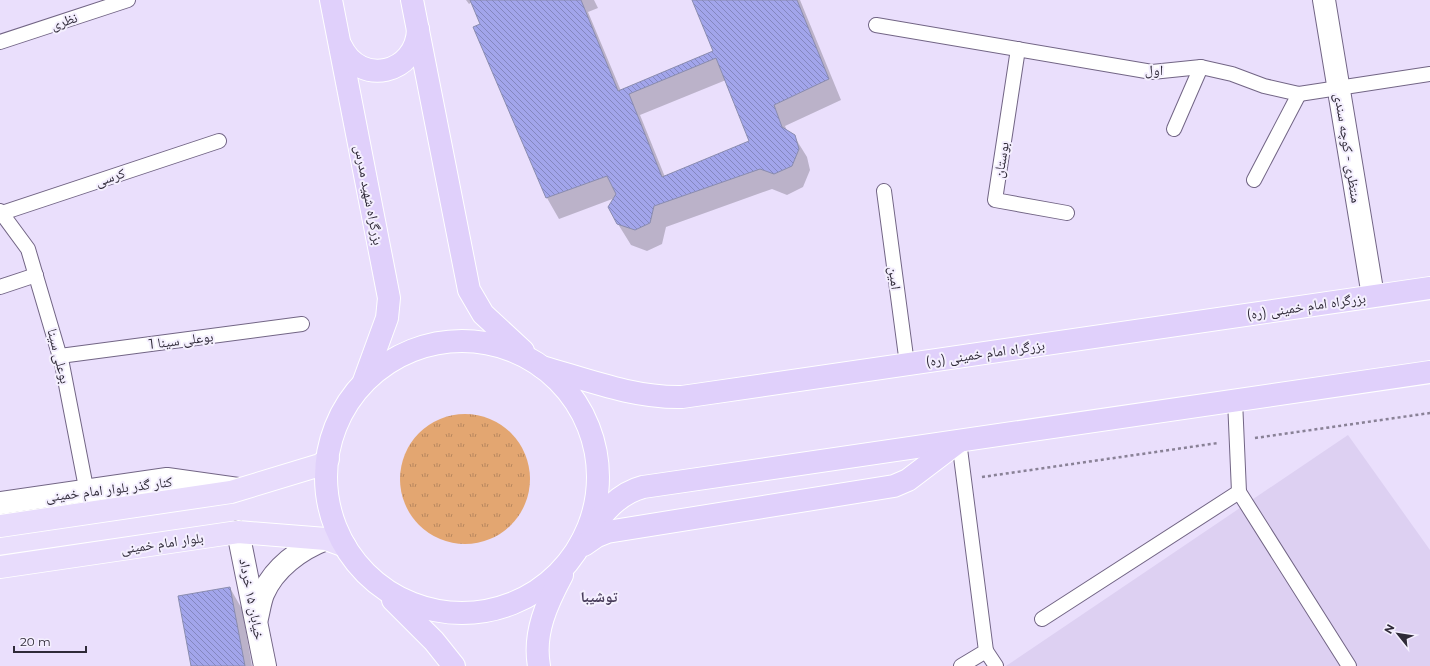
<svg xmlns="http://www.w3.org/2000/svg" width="1430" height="666" font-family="Montserrat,'Noto Naskh Arabic',sans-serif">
  <defs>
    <pattern id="grass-tufts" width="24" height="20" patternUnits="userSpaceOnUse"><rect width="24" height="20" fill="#e3a671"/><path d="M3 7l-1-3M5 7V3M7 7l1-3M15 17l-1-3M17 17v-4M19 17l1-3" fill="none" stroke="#b8875e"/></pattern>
    <pattern id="building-back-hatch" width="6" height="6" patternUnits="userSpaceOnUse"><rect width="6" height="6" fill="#a2a5eb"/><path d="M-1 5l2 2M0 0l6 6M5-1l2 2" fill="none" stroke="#8487bf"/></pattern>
  </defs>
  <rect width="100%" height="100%" fill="#eadffc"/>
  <path fill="#ddd0f2" d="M 1348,435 L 1430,550 L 1430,666 L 1006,666 Z"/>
  <circle fill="url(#grass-tufts)" cx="465" cy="479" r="65"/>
  <g fill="#0003" fill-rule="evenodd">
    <path d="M 466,0 L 594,0 L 598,8 L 588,12 L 621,91 L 715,51 L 693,0 L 800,0 L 841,100 L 785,126 L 787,131 L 794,136 L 807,157 L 810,170 L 803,187 L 787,195 L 772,189 L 666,227 L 662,244 L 647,251 L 631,245 L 618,224 L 615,198 L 559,219 L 547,198 L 474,27 L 481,24 L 472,2 L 469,4 ZM 726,80 L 751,142 L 665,177 L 640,115 Z"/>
    <path d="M 230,588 L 242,609 L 252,666 L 192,666 Z"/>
  </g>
  <g fill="url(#building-back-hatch)" stroke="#8a8caf" fill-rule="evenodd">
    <path d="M 470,0 L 581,0 L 618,91 L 713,51 L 692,0 L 797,0 L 829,79 L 774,105 L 782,127 L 795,135 L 799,149 L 792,166 L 774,174 L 760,169 L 654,206 L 650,223 L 635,230 L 617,224 L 608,207 L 616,194 L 607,176 L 546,198 L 473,27 L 480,24 ZM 716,58 L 749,141 L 662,177 L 629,94 Z"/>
    <path d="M 230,587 L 245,666 L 191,666 L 178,596 Z"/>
  </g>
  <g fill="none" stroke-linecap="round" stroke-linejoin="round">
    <defs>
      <g id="service">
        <path d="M 876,25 L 1152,72 L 1201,67 L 1232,74 L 1264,86 L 1299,94 L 1430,74"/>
        <path d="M 0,42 L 128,0"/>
        <path d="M 1018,49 L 995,200 L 1067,213"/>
        <path d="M 1174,129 L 1201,67"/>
        <path d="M 1254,180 L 1299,94"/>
        <path d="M 884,191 L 907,364"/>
        <path d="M 0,211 L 28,249 L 62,364 L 88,498"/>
        <path d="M 2,213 L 219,141"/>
        <path d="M 0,287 L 36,275"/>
        <path d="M 60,356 L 302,324"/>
        <path d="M 959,441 L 986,651 L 961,666"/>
        <path d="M 1239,492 L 1349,666"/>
        <path d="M 1042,619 L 1239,492 L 1235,400"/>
        <path d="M 986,651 L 996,666"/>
      </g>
      <g id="minor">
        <path d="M 1324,0 L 1373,296"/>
        <path d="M 0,503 L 167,479 L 238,489"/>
        <path d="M 238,532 L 265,666"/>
        <path d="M 257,618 C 259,610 260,602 263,594 C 274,568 300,549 326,539"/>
      </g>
      <g id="primary">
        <path d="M 0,526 L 231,492 L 320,465 L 328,459"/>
        <path d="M 0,567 L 238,532 L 326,539 L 345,546"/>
      </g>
      <g id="trunk">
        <path d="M 331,0 L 389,298 L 387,318 L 364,381"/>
        <path d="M 412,0 L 469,290 L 483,314 L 523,351"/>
        <path d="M 341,46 C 360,87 417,74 418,29"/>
        <circle cx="462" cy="477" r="136"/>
        <path d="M 542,367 C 588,380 634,398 682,397 L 1430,288"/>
        <path d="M 582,541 C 599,519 615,494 643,487 L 1430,372"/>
        <path d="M 584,545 L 597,536 L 607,532 L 894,486 L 908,480 L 958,442"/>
        <path d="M 393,600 L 434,641 L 454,666"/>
        <path d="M 539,666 C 533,633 547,603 562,575"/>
      </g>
    </defs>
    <use href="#service" stroke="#726585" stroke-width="16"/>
    <use href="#minor" stroke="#726585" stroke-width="24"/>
    <use href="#primary" stroke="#fff" stroke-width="24"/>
    <use href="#trunk" stroke="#fff" stroke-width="24"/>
    <g stroke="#898196" stroke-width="2.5" stroke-dasharray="3 3" stroke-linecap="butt">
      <path d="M 1255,438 L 1430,413"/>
      <path d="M 982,477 L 1218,443"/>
    </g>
    <use href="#service" stroke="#fff" stroke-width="14"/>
    <use href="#minor" stroke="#fff" stroke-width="22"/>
    <use href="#primary" stroke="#e8dcfc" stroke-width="22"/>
    <use href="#trunk" stroke="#e0d0fb" stroke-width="22"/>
  </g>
  <g text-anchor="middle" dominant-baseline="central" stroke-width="4" stroke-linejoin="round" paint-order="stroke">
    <g font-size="14" fill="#2f2a38" stroke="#f4effe">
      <text transform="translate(64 21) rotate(-18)">نظری</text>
      <text transform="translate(1154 70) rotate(1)">اول</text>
      <text transform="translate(1348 148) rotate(81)">منتظری - کوچه سندی</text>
      <text transform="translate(1001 160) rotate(-81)">بوستان</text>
      <text transform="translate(110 177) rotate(-18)">کرسی</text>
      <text transform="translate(369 195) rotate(79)">بزرگراه شهید مدرس</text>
      <text transform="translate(895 278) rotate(83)">امین</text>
      <text transform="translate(1306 306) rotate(-8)">بزرگراه امام خمینی (ره)</text>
      <text transform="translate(181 340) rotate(-7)">بوعلی سینا 1</text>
      <text transform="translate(985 353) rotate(-8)">بزرگراه امام خمینی (ره)</text>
      <text transform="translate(59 356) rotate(76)">بوعلی سینا</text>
      <text transform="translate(109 489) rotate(-7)">کنار گذر بلوار امام خمینی</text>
      <text transform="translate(162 543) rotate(-8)">بلوار امام خمینی</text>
      <text transform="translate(252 599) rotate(79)">خیابان ۱۵ خرداد</text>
    </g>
    <g font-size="15" font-weight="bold" fill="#493d5b" stroke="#f4effe">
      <text x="599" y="596">توشیبا</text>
    </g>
  </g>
  <g transform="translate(1398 634) rotate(300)" stroke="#f4effe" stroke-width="3" paint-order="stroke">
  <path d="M0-3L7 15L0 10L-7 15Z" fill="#2f2a38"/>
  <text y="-6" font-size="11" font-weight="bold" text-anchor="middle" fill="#2f2a38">N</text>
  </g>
  <path d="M14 646v6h72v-6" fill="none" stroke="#2f2a38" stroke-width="2"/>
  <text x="20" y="646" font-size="12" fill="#2f2a38" stroke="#f4effe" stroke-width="3" paint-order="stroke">20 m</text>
</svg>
